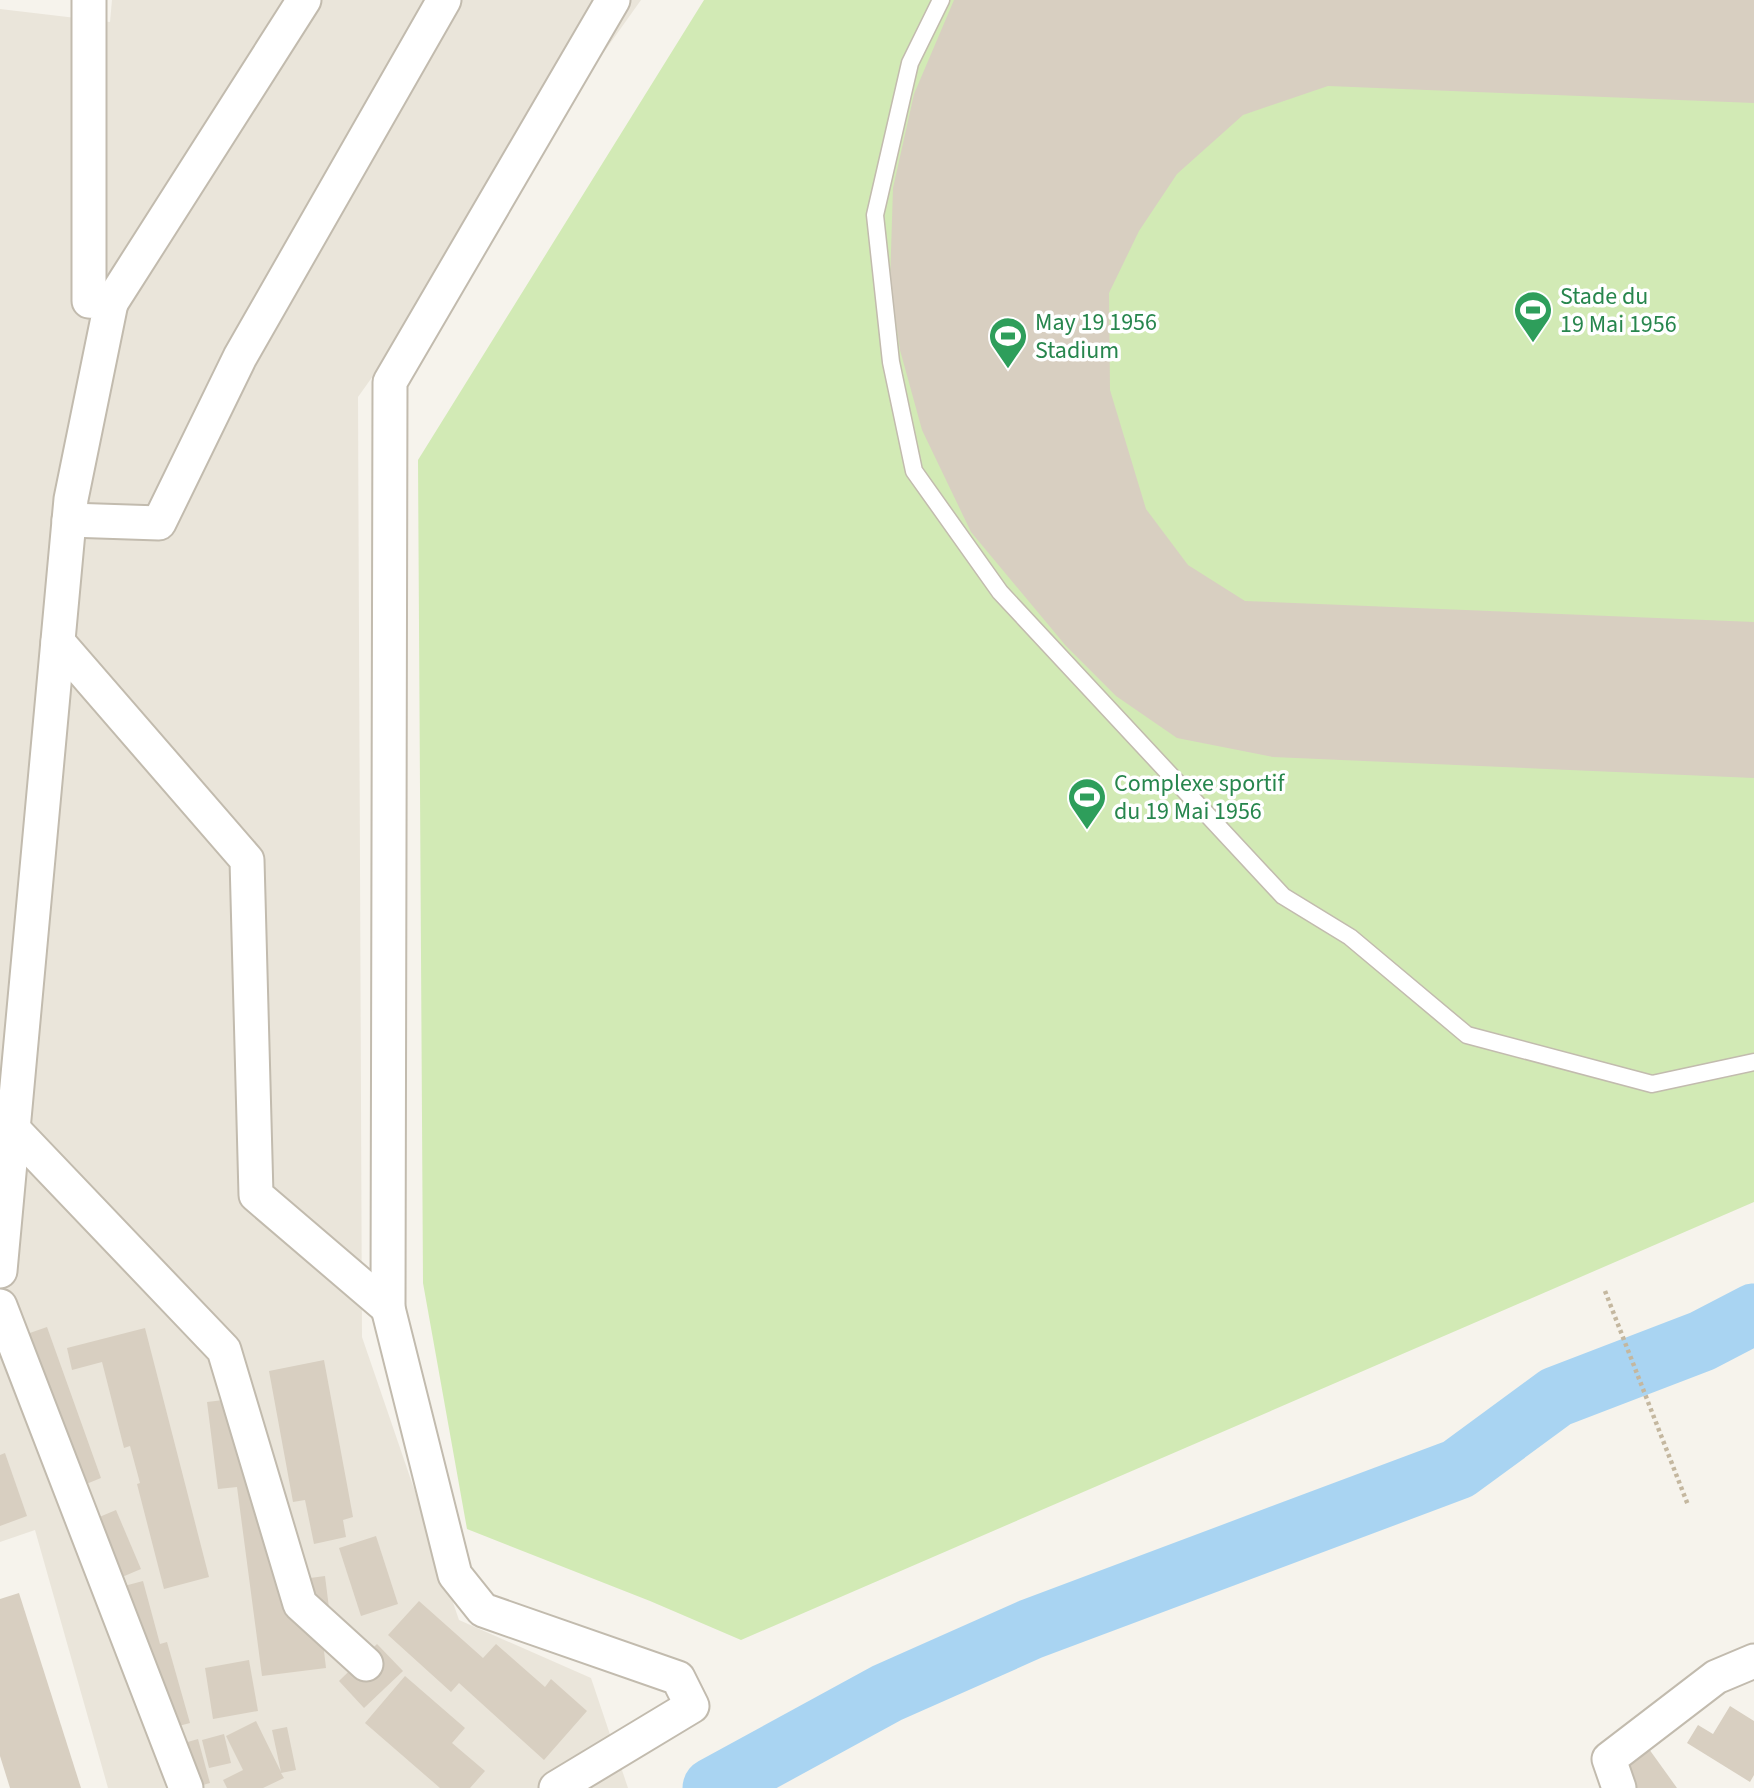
<svg xmlns="http://www.w3.org/2000/svg" width="1754" height="1788" font-family="'Source Sans 3',sans-serif">
  <rect width="100%" height="100%" fill="#f6f3ec"/>
  <path fill="#eae5da" d="M 112,0 L 641,0 L 358,397 L 362,1337 L 459,1620 L 591,1678 L 628,1788 L 108,1788 L 35,1530 L 0,1542 L 0,9 L 110,22 Z"/>
  <path fill="#d2eab5" d="M 704,0 L 1754,0 L 1754,1202 L 741,1640 L 650,1601 L 467,1529 L 423,1283 L 418,460 Z"/>
  <g fill="none" stroke-linecap="round" stroke-linejoin="round">
    <path stroke="#a9d4f2" stroke-width="61" d="M 713,1788 L 887,1693 L 1031,1629 L 1458,1469 L 1556,1397 L 1702,1341 L 1754,1314"/>
  </g>
  <g fill="#d8cfc1">
    <path d="M 954,0 L 1754,0 L 1754,103 L 1328,86 L 1243,115 L 1177,174 L 1139,231 L 1109,293 L 1110,390 L 1146,509 L 1188,565 L 1245,601 L 1754,622 L 1754,778 L 1273,757 L 1177,738 L 1116,696 L 1066,646 L 971,532 L 922,430 L 900,350 L 890,283 L 893,188 L 914,94 Z"/>
    <path d="M 47,1327 L 101,1478 L 59,1495 L 48,1463 L 43,1465 L 1,1343 Z"/>
    <path d="M 145,1328 L 209,1577 L 164,1589 L 137,1484 L 140,1483 L 130,1446 L 124,1448 L 102,1362 L 72,1370 L 67,1348 Z"/>
    <path d="M 324,1360 L 353,1517 L 343,1520 L 346,1537 L 314,1544 L 305,1500 L 293,1502 L 269,1371 Z"/>
    <path d="M 248,1397 L 288,1581 L 325,1576 L 330,1616 L 320,1617 L 326,1668 L 262,1676 L 237,1487 L 218,1489 L 207,1402 Z"/>
    <path d="M 5,1453 L 27,1516 L 0,1526 L 0,1455 Z"/>
    <path d="M 116,1510 L 141,1569 L 96,1588 L 71,1529 Z"/>
    <path d="M 376,1536 L 398,1604 L 361,1616 L 339,1548 Z"/>
    <path d="M 143,1581 L 160,1644 L 167,1642 L 190,1723 L 148,1734 L 109,1590 Z"/>
    <path d="M 19,1593 L 81,1788 L 10,1788 L 0,1756 L 0,1599 Z"/>
    <path d="M 419,1601 L 483,1658 L 496,1644 L 545,1687 L 551,1679 L 587,1711 L 544,1760 L 459,1683 L 451,1692 L 388,1635 Z"/>
    <path d="M 377,1644 L 403,1671 L 364,1708 L 339,1681 Z"/>
    <path d="M 249,1660 L 258,1711 L 213,1719 L 205,1668 Z"/>
    <path d="M 405,1676 L 465,1728 L 452,1743 L 485,1771 L 470,1788 L 440,1788 L 365,1723 Z"/>
    <path d="M 1730,1706 L 1754,1721 L 1754,1775 L 1750,1782 L 1687,1743 L 1698,1725 L 1713,1734 Z"/>
    <path d="M 256,1721 L 281,1772 L 272,1730 L 287,1727 L 296,1770 L 281,1773 L 284,1778 L 263,1788 L 227,1788 L 223,1780 L 243,1770 L 226,1736 Z"/>
    <path d="M 224,1734 L 231,1763 L 209,1768 L 202,1740 Z"/>
    <path d="M 198,1739 L 210,1783 L 192,1788 L 160,1750 Z"/>
    <path d="M 1649,1749 L 1677,1788 L 1603,1788 L 1600,1784 Z"/>
  </g>
  <g fill="none" stroke-linecap="round" stroke-linejoin="round">
    <defs>
      <path id="lane" d="M 941,0 L 910,63 L 875,215 L 891,362 L 914,471 L 1000,592 L 1283,896 L 1350,937 L 1467,1035 L 1652,1084 L 1754,1062"/>
      <g id="street">
        <path d="M 111,303 L 304,0"/>
        <path d="M 69,520 L 159,523 L 240,357 L 444,0"/>
        <path d="M 58,642 L 247,860 L 256,1195 L 388,1308"/>
        <path d="M 12,1128 L 224,1350 L 300,1604 L 366,1664"/>
        <path d="M 0,1271 L 71,499 L 111,303 L 89,301 L 89,0"/>
        <path d="M 0,1306 L 186,1788"/>
        <path d="M 556,1788 L 692,1706 L 678,1678 L 483,1610 L 455,1575 L 388,1308 L 390,382 L 613,0"/>
        <path d="M 1619,1788 L 1609,1759 L 1716,1677 L 1754,1661"/>
      </g>
    </defs>
    <use href="#lane" stroke="#c2bbae" stroke-width="19"/>
    <use href="#street" stroke="#c2bbae" stroke-width="37"/>
    <path stroke="#c4b79f" stroke-width="4.5" stroke-dasharray="3.5 3.5" stroke-linecap="butt" d="M 1605,1291 L 1688,1505"/>
    <use href="#lane" stroke="#fff" stroke-width="16"/>
    <use href="#street" stroke="#fff" stroke-width="33"/>
  </g>
  <defs>
    <symbol id="stadium-pin" viewBox="-11 -11 22 30"><path d="M0 17L-7.5 6A9.5 9.5 0 1 1 7.5 6Z" fill="#2e9e5b" stroke="#fff"/><path d="M0-5a6.5 5 0 1 0 0 10a6.5 5 0 1 0 0-10ZM-3.5-1.8h7v3.6h-7Z" fill="#fff"/></symbol>
  </defs>
  <g fill-rule="evenodd">
    <use href="#stadium-pin" x="1511" y="288" width="44" height="60"/>
    <use href="#stadium-pin" x="986" y="314" width="44" height="60"/>
    <use href="#stadium-pin" x="1065" y="775" width="44" height="60"/>
  </g>
  <g text-anchor="middle" dominant-baseline="central" stroke-width="7" stroke-linejoin="round" paint-order="stroke">
    <g font-size="24" fill="#27864d" stroke="#fff" text-anchor="start">
      <text x="1560" y="296">Stade du<tspan x="1560" dy="28">19 Mai 1956</tspan></text>
      <text x="1035" y="322">May 19 1956<tspan x="1035" dy="28">Stadium</tspan></text>
      <text x="1114" y="783">Complexe sportif<tspan x="1114" dy="28">du 19 Mai 1956</tspan></text>
    </g>
  </g>
</svg>
